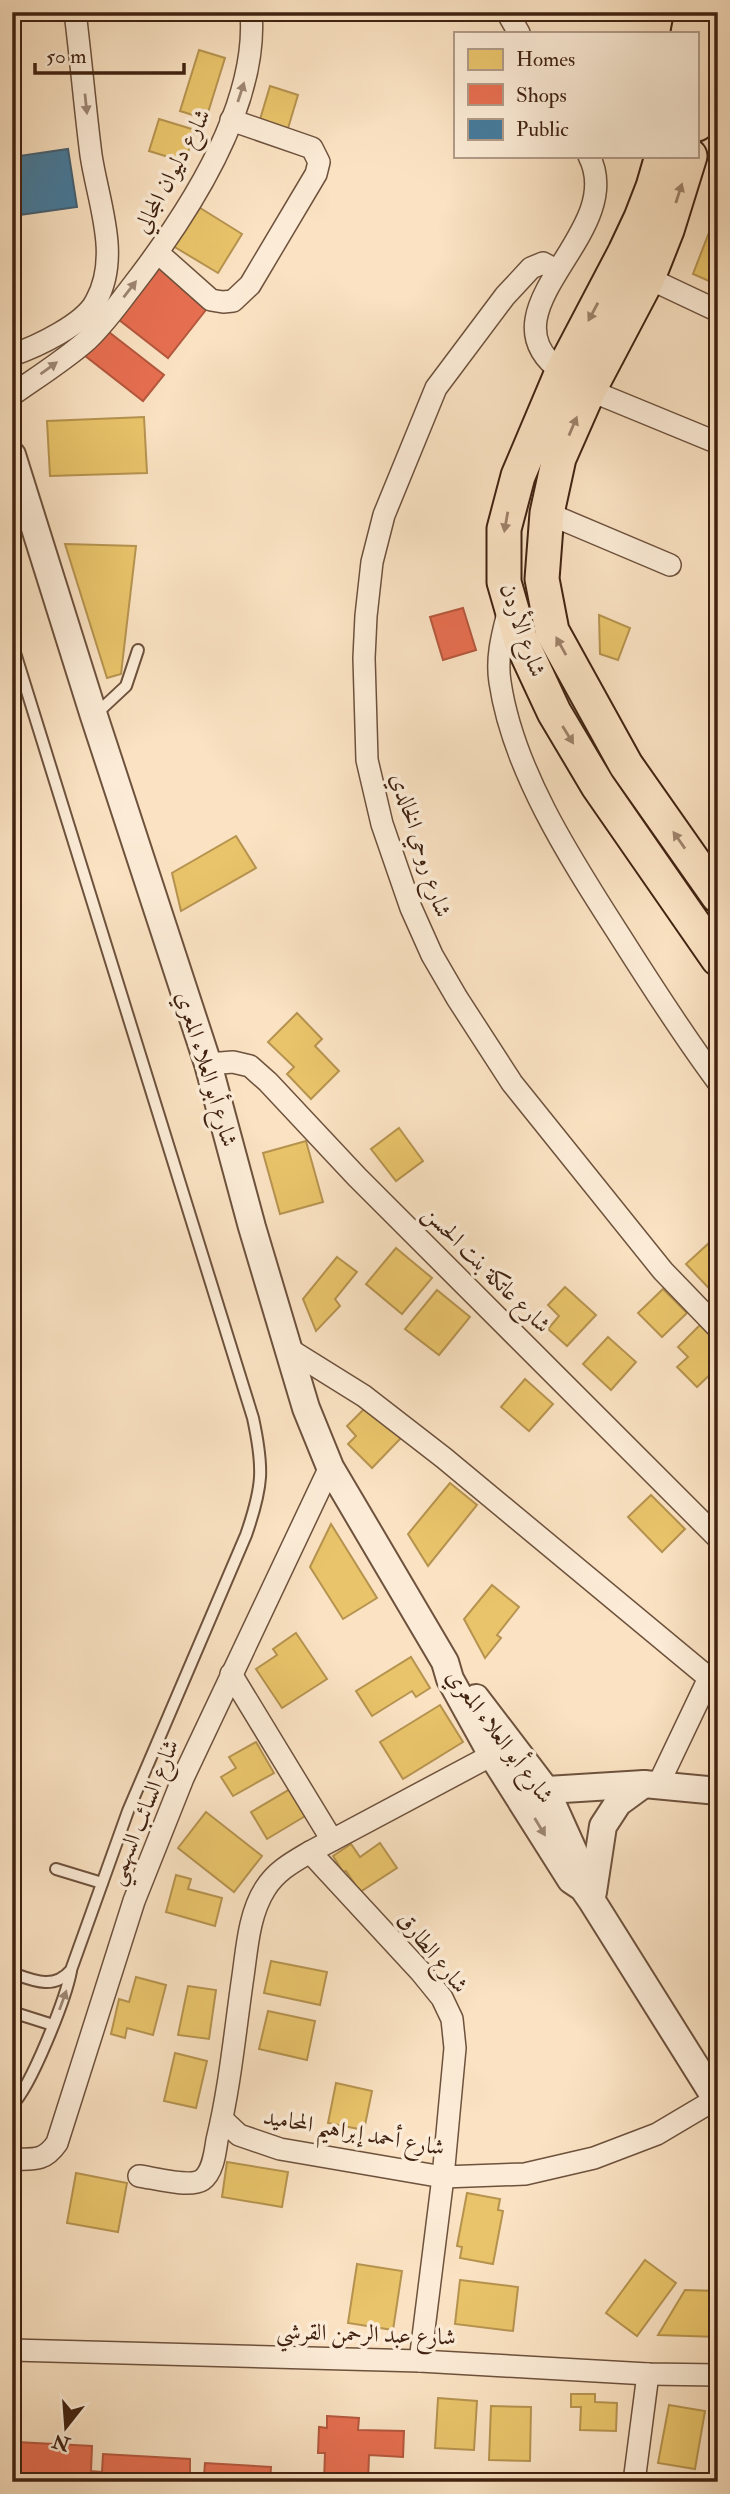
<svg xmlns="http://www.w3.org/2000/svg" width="730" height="2494" font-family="'IM FELL Double Pica',Amiri,serif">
  <rect width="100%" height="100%" fill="#fae2c2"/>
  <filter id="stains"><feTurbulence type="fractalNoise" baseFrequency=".00286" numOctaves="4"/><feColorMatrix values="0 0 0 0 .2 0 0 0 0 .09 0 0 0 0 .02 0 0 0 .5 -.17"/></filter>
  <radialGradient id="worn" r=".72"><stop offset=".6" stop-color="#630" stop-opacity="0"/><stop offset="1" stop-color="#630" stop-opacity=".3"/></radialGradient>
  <g fill="#e9c46a" stroke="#b6934f" stroke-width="2">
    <path d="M 199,50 L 225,58 L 206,119 L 180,111 Z"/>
    <path d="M 270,86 L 298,95 L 286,135 L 258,126 Z"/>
    <path d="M 159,119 L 195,130 L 185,162 L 149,151 Z"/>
    <path d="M 197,206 L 242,234 L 218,273 L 173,246 Z"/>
    <path d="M 718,209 L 718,285 L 693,274 Z"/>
    <path d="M 144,417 L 147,473 L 50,476 L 47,421 Z"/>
    <path d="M 65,544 L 136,546 L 121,674 L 107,678 Z"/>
    <path d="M 599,615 L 630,628 L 618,660 L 600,654 Z"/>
    <path d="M 236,836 L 256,868 L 181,911 L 172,873 Z"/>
    <path d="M 297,1013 L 322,1039 L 315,1046 L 339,1071 L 311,1099 L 287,1074 L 294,1067 L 268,1042 Z"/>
    <path d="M 399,1128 L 423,1161 L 396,1181 L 371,1149 Z"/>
    <path d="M 306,1141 L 323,1202 L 280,1214 L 263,1153 Z"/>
    <path d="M 709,1243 L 718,1252 L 718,1298 L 686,1264 Z"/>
    <path d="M 396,1248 L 432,1278 L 402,1314 L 366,1284 Z"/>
    <path d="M 337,1257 L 357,1272 L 335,1299 L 340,1306 L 316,1331 L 303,1299 Z"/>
    <path d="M 565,1287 L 596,1315 L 567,1346 L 548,1329 L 559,1316 L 548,1305 Z"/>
    <path d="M 663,1289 L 687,1313 L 662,1337 L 638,1313 Z"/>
    <path d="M 437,1290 L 470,1317 L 439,1355 L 405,1329 Z"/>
    <path d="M 700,1325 L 718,1343 L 718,1367 L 697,1387 L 677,1367 L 688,1357 L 678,1347 Z"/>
    <path d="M 608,1337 L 636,1362 L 611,1390 L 583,1364 Z"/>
    <path d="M 525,1379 L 553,1404 L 529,1431 L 501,1407 Z"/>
    <path d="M 368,1405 L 401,1438 L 372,1468 L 348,1444 L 356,1436 L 347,1426 Z"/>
    <path d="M 450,1483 L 477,1505 L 428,1566 L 408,1534 Z"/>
    <path d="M 651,1495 L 685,1529 L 662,1552 L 628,1517 Z"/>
    <path d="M 331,1524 L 377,1598 L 343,1619 L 310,1567 Z"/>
    <path d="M 492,1585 L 519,1607 L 497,1635 L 501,1638 L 485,1658 L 464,1619 Z"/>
    <path d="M 296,1633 L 327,1679 L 282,1708 L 256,1669 L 277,1655 L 273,1649 Z"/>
    <path d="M 411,1657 L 430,1688 L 416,1697 L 412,1691 L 372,1716 L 356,1691 Z"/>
    <path d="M 440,1705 L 463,1742 L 403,1779 L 380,1742 Z"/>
    <path d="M 256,1742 L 274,1773 L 233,1796 L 221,1777 L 236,1768 L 229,1757 Z"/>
    <path d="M 292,1788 L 307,1815 L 267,1839 L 251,1812 Z"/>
    <path d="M 206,1812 L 262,1856 L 234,1892 L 178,1848 Z"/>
    <path d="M 380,1843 L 397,1868 L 360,1892 L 346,1871 L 343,1872 L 333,1856 L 351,1844 L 360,1857 Z"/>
    <path d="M 176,1875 L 191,1879 L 188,1889 L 222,1898 L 215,1926 L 166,1912 Z"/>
    <path d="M 271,1961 L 327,1972 L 320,2005 L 264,1993 Z"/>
    <path d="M 136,1977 L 166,1985 L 153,2035 L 127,2028 L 125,2038 L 111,2034 L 119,1999 L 129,2002 Z"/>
    <path d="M 188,1986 L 216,1990 L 209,2039 L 178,2035 Z"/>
    <path d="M 268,2011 L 315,2021 L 307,2060 L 259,2049 Z"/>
    <path d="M 175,2053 L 207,2061 L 196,2108 L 164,2101 Z"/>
    <path d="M 336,2083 L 372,2091 L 364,2130 L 328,2123 Z"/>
    <path d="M 227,2162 L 288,2172 L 282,2207 L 222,2197 Z"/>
    <path d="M 76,2173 L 127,2183 L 118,2232 L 67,2223 Z"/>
    <path d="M 467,2193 L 500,2199 L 498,2210 L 503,2211 L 493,2264 L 460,2258 L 462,2247 L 457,2246 Z"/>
    <path d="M 645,2260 L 676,2283 L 637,2336 L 606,2313 Z"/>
    <path d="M 357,2264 L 402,2271 L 393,2330 L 348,2323 Z"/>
    <path d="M 460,2280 L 518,2287 L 513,2331 L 455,2324 Z"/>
    <path d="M 685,2290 L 718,2291 L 718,2337 L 658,2335 Z"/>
    <path d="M 571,2394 L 595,2394 L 595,2402 L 617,2403 L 616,2431 L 580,2430 L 581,2407 L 571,2407 Z"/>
    <path d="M 438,2398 L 477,2401 L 474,2450 L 435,2448 Z"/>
    <path d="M 669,2405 L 705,2411 L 695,2469 L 658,2463 Z"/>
    <path d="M 491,2406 L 531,2407 L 530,2461 L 489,2460 Z"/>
  </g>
  <g fill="#e76f51" stroke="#b5583e" stroke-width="2">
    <path d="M 158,267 L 209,306 L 168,358 L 118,319 Z"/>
    <path d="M 105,329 L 164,375 L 143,401 L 84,355 Z"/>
    <path d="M 463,608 L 476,650 L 443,660 L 430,617 Z"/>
    <path d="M 327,2416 L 359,2418 L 358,2430 L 404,2431 L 403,2457 L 369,2455 L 368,2482 L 324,2482 L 325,2453 L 318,2453 L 319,2427 L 327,2428 Z"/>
    <path d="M 16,2442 L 92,2446 L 91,2471 L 102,2472 L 103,2454 L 190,2459 L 190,2475 L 204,2476 L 205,2463 L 271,2467 L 270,2482 L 14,2482 Z"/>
  </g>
  <path fill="#457b9d" stroke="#446073" stroke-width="2" d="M 68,149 L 77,207 L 12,216 L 12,157 Z"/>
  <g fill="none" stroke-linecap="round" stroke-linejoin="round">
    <defs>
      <g id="service">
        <path d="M 12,643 L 253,1418 C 264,1469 263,1486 246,1535 L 128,1811 L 71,1970 C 54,1990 34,1981 12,1973"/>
        <path d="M 96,714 L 126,686 L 138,650"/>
        <path d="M 56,1869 L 102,1883"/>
        <path d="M 12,2012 L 53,2025"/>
        <path d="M 12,2105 C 31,2087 66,1998 71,1971"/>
      </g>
      <g id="minor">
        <path d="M 507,12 L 519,33"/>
        <path d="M 158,253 L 211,300 L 223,302 L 233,301 L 250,285 L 316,174 L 319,162 L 312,148 L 231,120"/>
        <path d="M 556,270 L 543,263 L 531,268 L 505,296 L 436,388 L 384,515 L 372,562 L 366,616 L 364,658 L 367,760 L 382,824 L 411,908 L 432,955 L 457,998 L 512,1083 L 663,1271 L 718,1328"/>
        <path d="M 648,278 L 718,311"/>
        <path d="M 12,355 C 36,347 85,324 96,301 C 121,256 98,202 91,155 C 85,108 81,60 75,12"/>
        <path d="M 562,372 C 476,310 629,234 589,156"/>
        <path d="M 589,390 L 718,443"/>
        <path d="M 12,395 C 36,378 63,361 85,342 C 102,327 116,307 130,289 C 186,217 259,107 251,12"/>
        <path d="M 547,513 L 670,565"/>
        <path d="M 509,609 C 503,633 496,656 500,682 C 513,771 572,861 620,936 C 651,985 683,1035 718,1082"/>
        <path d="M 208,1064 L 233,1062 L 250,1066 L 268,1082 L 357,1177 L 718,1538"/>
        <path d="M 287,1348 L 364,1396 L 444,1458 L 709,1678 L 658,1785"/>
        <path d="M 231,1674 L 332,1840"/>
        <path d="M 310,1852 L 420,1971 L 442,1998 L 452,2019 L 455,2048 L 443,2177 L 420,2361"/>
        <path d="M 223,2120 L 239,2135 L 280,2149 L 443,2177 L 525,2174 L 594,2158 L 657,2134 L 716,2099"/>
        <path d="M 12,2159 C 33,2159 44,2162 57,2143 L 134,1901 L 183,1778 L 330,1467"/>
        <path d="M 139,2176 C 154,2178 190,2188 202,2180 C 213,2172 215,2153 217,2140 C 230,2087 235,2031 243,1976 C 247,1948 249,1914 265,1889 C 276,1871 293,1862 310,1852 L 492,1755"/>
        <path d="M 12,2350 L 420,2361 L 648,2374 L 718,2375"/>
        <path d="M 634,2482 L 648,2374"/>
      </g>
      <g id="tertiary">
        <path d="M 12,455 L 94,716 L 208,1064 L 252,1227 L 306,1408 L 330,1467 L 445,1662 L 450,1679 L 492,1755 L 571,1880 L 583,1888 L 592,1901 L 718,2102"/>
        <path d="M 476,1698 L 546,1790 L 582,1870"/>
        <path d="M 531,1791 L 644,1784 L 718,1791"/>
        <path d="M 593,1892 L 603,1826 L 618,1803 L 644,1784"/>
      </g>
      <g id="trunk">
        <path d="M 688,33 L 692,12"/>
        <path d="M 697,124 L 718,22"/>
        <path d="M 662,156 L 653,187 L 641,218 L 625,252 L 562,372 L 518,476 L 504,529 L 504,582 L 521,641 L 554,712 L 598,786 L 718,959"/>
        <path d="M 690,156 L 667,230 L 648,278 L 589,390 L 559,458 L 547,513 L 542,579 L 552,631 L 626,765 L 718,896"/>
      </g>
    </defs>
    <use href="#service" stroke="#6e523d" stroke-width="14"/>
    <use href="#minor" stroke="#6e523d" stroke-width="24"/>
    <use href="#tertiary" stroke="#6e523d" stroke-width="30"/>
    <use href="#trunk" stroke="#402211" stroke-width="37"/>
    <use href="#service" stroke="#fcecd7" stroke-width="10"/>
    <use href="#minor" stroke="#fcecd7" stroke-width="21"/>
    <use href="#tertiary" stroke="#fcecd7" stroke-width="26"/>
    <use href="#trunk" stroke="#fae2c2" stroke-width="33"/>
  </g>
  <defs><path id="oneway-solid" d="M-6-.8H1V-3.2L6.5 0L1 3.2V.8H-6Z" transform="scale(1.75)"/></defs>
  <g fill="#9e8774">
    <use href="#oneway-solid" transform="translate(241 92) rotate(-72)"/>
    <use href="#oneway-solid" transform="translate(86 104) rotate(84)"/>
    <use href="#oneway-solid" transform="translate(130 289) rotate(-52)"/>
    <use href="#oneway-solid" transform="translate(49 368) rotate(-36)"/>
    <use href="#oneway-solid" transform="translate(540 1827) rotate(59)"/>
    <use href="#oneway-solid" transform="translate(63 2000) rotate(-70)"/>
  </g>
  <g fill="#9d826a">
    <use href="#oneway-solid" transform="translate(679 193) rotate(-72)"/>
    <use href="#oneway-solid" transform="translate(593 312) rotate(118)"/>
    <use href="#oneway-solid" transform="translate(573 426) rotate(-67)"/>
    <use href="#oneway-solid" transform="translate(506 522) rotate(100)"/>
    <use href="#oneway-solid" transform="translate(561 646) rotate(-119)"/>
    <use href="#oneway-solid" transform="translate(568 735) rotate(58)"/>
    <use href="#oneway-solid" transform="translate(679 840) rotate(-125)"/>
  </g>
  <g text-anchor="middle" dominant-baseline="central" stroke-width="7" stroke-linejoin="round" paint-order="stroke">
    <g font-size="23" fill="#402211" stroke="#fcecd7">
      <text transform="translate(172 171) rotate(-62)">شارع دليوان المجالي</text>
      <text transform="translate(523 630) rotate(71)">شارع الأردن</text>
      <text transform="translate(421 845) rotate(72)">شارع روحي الخالدي</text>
      <text transform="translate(207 1069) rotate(73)">شارع أبو العلاء المعري</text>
      <text transform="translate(487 1269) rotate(45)">شارع عاتكة بنت الحسن</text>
      <text transform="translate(500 1736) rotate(53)">شارع أبو العلاء المعري</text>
      <text transform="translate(143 1812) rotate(-68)">شارع السائب السهمي</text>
      <text transform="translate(433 1952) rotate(51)">شارع الطارق</text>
      <text transform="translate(354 2132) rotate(10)">شارع أحمد إبراهيم المحاميد</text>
      <text transform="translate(366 2334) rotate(2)">شارع عبد الرحمن القرشي</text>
    </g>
  </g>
  <rect width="730" height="2494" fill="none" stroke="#fae2c2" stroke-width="42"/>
  <rect x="14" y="14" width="702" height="2466" fill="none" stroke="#402211" stroke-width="3.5"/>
  <rect x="21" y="21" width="688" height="2452" fill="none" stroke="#402211" stroke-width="2"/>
  <rect x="454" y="32" width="245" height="126" fill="#fcecd7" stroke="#b19b88" stroke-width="2"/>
  <rect x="468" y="49" width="35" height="21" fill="#e9c46a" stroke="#b19b88" stroke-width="2"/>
  <text x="516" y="66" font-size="21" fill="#402211">Homes</text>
  <rect x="468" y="84" width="35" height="21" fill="#e76f51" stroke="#b19b88" stroke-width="2"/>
  <text x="516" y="102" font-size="21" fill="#402211">Shops</text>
  <rect x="468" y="119" width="35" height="21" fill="#457b9d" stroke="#b19b88" stroke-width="2"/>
  <text x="516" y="136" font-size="21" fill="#402211">Public</text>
  <g transform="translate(66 2427) rotate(197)" stroke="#fcecd7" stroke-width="5" paint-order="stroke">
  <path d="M0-5L12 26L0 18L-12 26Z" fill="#402211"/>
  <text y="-10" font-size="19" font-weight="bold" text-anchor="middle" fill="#402211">N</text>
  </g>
  <path d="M35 63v10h149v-10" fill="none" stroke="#402211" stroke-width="3.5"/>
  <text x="46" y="63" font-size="21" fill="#402211" stroke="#fcecd7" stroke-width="5" paint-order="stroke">50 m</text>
  <rect width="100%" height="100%" filter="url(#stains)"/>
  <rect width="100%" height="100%" fill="url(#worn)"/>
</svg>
